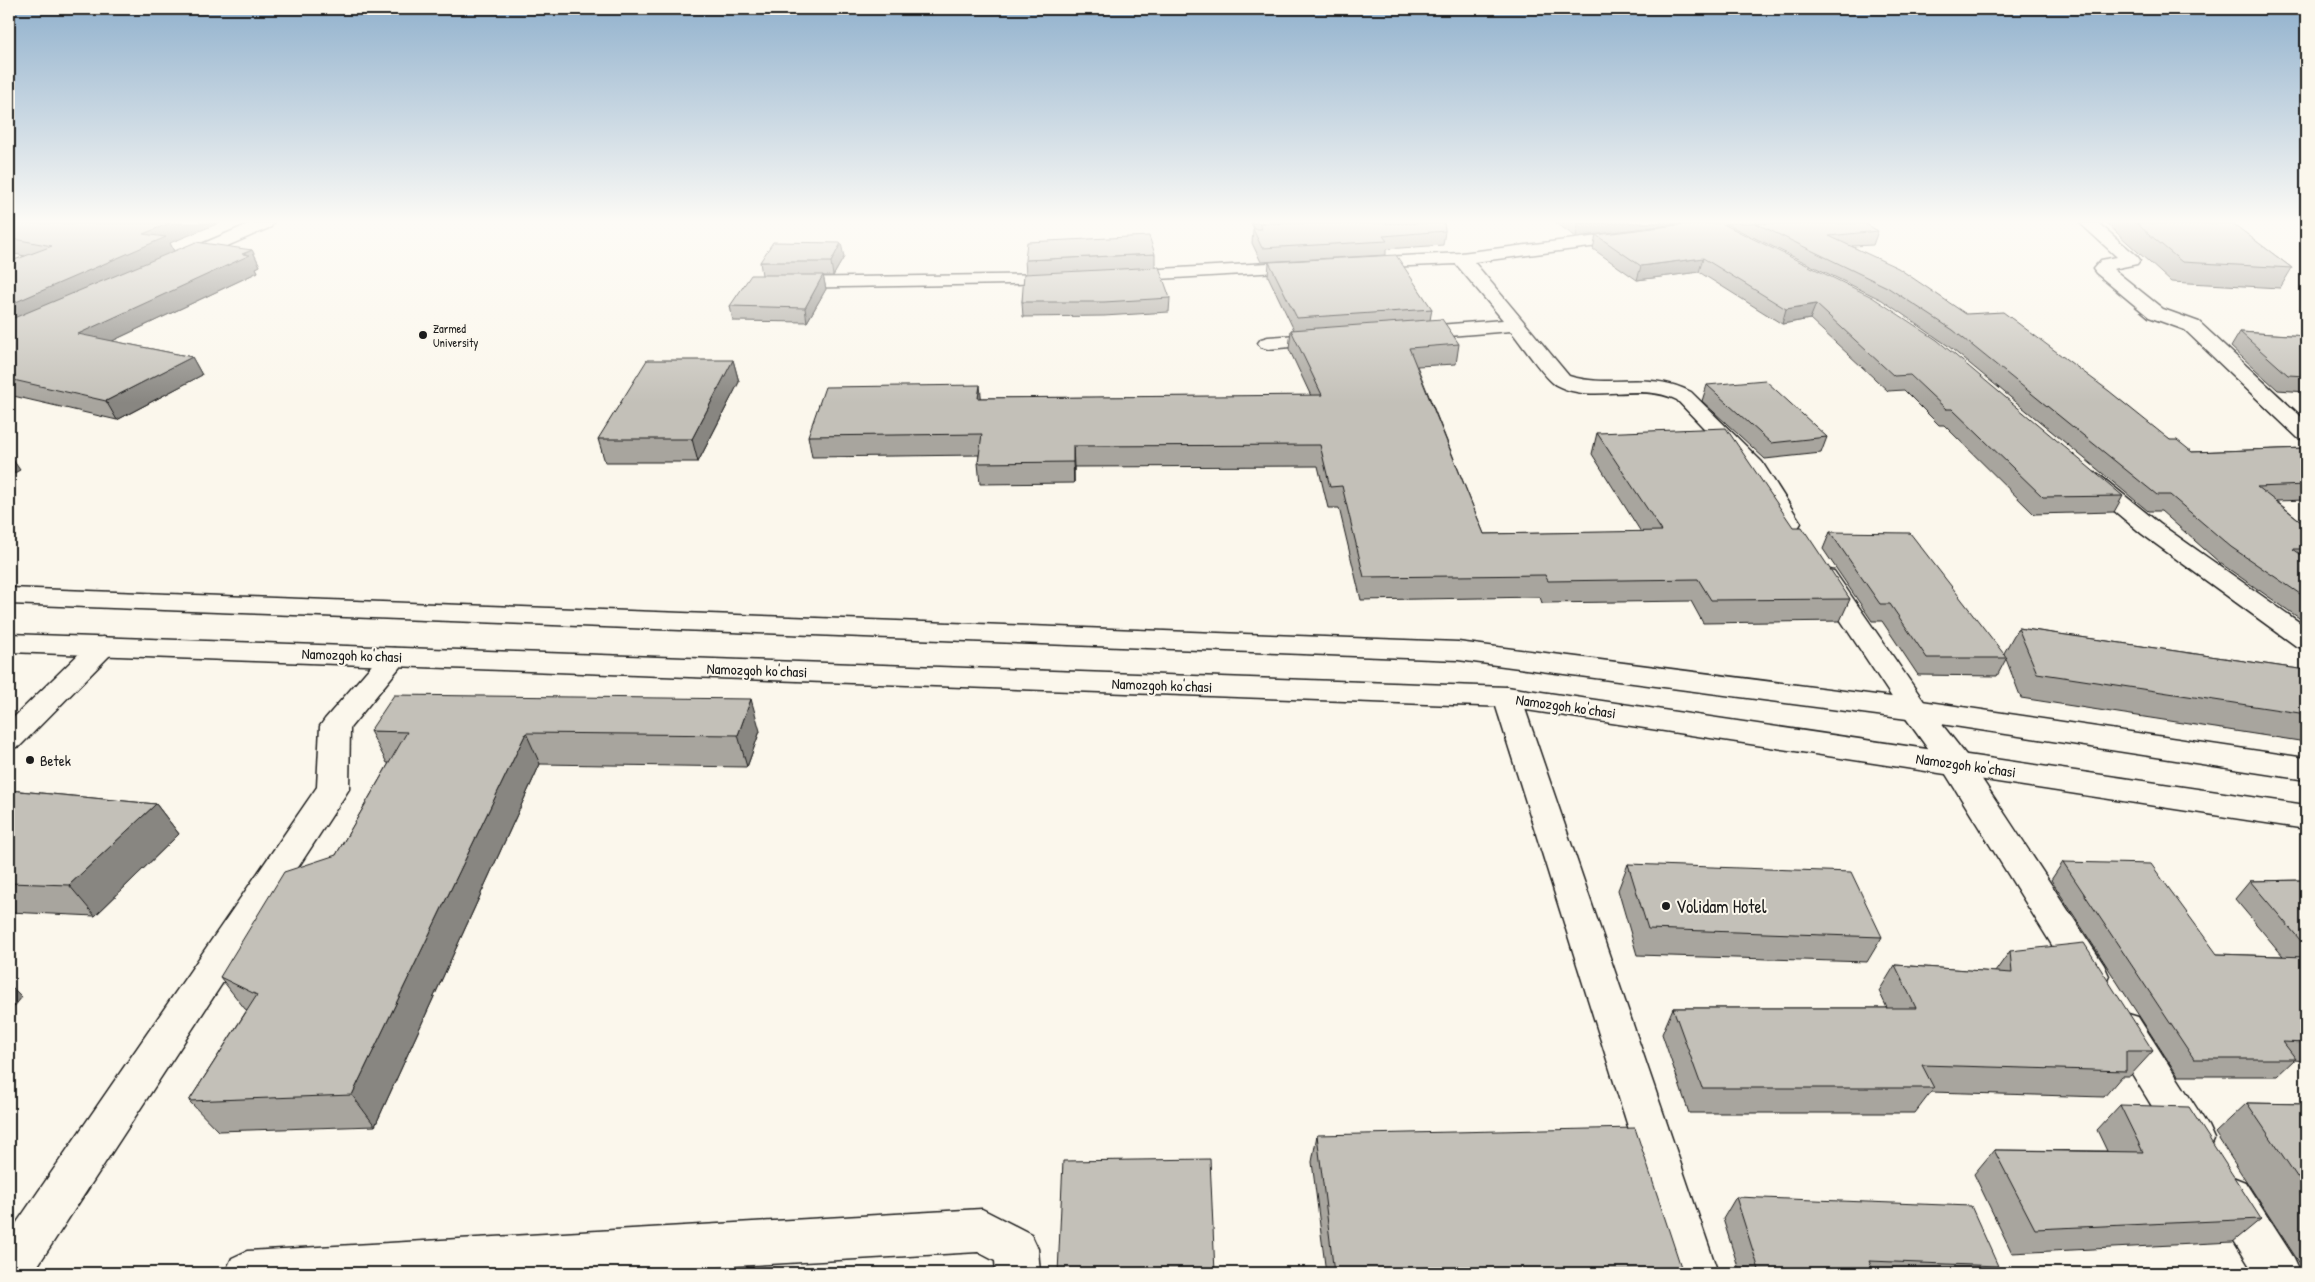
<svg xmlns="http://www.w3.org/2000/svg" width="2315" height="1282" font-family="'Patrick Hand',sans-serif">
  <rect width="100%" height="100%" fill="#fbf7ec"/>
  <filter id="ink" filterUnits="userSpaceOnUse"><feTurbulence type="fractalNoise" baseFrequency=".02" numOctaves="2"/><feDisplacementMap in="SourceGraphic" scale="10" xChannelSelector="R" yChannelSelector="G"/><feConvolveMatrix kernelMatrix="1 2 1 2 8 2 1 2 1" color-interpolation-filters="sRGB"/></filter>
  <g filter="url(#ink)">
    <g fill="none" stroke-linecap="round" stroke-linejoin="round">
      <defs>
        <g id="minor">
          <path d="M 2080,223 L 2098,223 L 2137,256 L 2140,260 L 2137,264 L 2113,269 L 2163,309 L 2199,322 L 2306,421 L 2306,440 L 2298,438 L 2185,330 L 2149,317 L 2096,273 L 2093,269 L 2101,260 L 2117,257 Z"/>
          <path d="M 1631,232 L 1637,233 L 1640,237 L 1637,241 L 1474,262 L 1569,376 C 1612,389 1648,370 1691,392 L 1762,462 L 1801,523 L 1798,528 L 1789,530 L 1780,528 L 1745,471 L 1677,400 C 1638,381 1592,405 1556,385 C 1545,379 1521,343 1511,331 L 1412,339 L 1405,337 L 1402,333 L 1405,329 L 1412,327 L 1503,320 L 1456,264 L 1364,268 L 1358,267 L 1355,263 L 1358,259 L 1364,258 L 1461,253 Z"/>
          <path d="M 1306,261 L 1312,262 L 1315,266 L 1312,270 L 1124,281 L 1118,280 L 1115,276 L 1118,272 L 1124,271 Z"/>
          <path d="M 1062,274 L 1068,275 L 1071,279 L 1068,283 L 787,288 L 781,287 L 778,283 L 781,279 L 787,278 Z"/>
          <path d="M 1327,333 L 1334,335 L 1337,339 L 1334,343 L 1268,349 L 1261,347 L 1258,343 L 1261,339 L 1268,337 Z"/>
          <path d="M 2090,472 L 2098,474 L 2160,524 L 2306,627 L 2306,649 L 2296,646 L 2142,534 L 2082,484 L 2078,479 L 2082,474 Z"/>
          <path d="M 1825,569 L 1834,571 L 1925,703 L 1966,755 L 2104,965 L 2109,976 L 2104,987 L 2091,991 L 2078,987 L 1944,771 L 1905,717 L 1812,577 L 1816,571 Z"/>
          <path d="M 103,637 L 113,640 L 117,646 L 113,652 L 20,746 L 9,749 L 9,722 L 93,640 Z"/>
          <path d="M 394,648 L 404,651 L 408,657 L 350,728 L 349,789 L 344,797 L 33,1273 L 9,1273 L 9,1234 L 317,787 L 320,726 L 325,719 L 384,651 Z"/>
          <path d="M 1507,687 L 1517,690 L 1521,697 L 1718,1273 L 1674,1273 L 1493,697 L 1497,690 Z"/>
          <path d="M 2125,1013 L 2138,1017 L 2208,1126 L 2214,1139 L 2208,1152 L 2194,1158 L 2180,1152 L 2112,1041 L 2106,1029 L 2112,1017 Z"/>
          <path d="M 2230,1176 L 2245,1182 L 2294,1258 L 2301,1273 L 2254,1273 L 2215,1210 L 2209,1196 L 2215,1182 Z"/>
          <path d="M 982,1209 L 1031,1234 L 1038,1249 L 1040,1273 L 996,1273 L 995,1261 L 978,1252 L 612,1273 L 225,1273 L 232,1258 L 247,1251 Z"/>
        </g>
        <g id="secondary">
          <path d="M 251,223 L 273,223 L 271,227 L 188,263 L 176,263 L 173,259 L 176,255 Z"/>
          <path d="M 9,588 L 1458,642 L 1915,700 L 2306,758 L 2306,780 L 1915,720 L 1458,660 L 9,604 Z"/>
          <path d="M 9,634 L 1507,687 L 2306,805 L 2306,829 L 1507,707 L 9,652 Z"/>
        </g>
      </defs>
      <use href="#minor" stroke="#1c1c1c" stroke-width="3"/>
      <use href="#secondary" stroke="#1c1c1c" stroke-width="3"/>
      <use href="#minor" fill="#fbf7ec" fill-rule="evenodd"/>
      <use href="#secondary" fill="#fbf7ec" fill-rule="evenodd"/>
    </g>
    <g fill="#a8a59e" stroke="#1c1c1c">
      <path d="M 9,223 L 170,243 L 174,251 L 252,250 L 260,266 L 256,268 L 258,272 L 112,341 L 192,357 L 202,375 L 117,420 L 9,395 L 9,262 L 25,256 L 9,253 Z"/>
      <path d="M 1251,223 L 1444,223 L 1445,231 L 1443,245 L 1386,249 L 1386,255 L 1261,262 L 1252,243 L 1253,229 L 1254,229 Z"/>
      <path d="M 1556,223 L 1683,223 L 1576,237 Z"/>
      <path d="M 1694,223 L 2123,496 L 2114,512 L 2034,514 L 1944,425 L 1939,425 L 1904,390 L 1888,391 L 1810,319 L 1782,324 L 1699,272 L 1637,280 L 1593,249 L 1596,235 Z"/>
      <path d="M 1724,223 L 1864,223 L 1878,231 L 1873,245 L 1852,246 L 1966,314 L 2170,440 L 2192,452 L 2306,448 L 2306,500 L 2276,501 L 2306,525 L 2306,620 L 2302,620 L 2220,563 L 2161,511 L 2148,511 L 1947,345 L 1882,300 Z"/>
      <path d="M 2106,223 L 2232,223 L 2292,268 L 2280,288 L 2171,282 Z"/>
      <path d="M 2302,223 L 2306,223 L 2306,227 Z"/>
      <path d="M 1155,254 L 1155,267 L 1170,298 L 1169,312 L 1104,316 L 1023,317 L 1022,302 L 1026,274 L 1025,260 Z"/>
      <path d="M 844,257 L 833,276 L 823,276 L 826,289 L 807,322 L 733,321 L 730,306 L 762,275 L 760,262 Z"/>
      <path d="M 1269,262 L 1432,309 L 1430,320 L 1459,344 L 1456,364 L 1417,366 L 1484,534 L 1641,532 L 1592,454 L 1597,433 L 1793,527 L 1850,599 L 1840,621 L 1703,623 L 1691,601 L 1542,603 L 1540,597 L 1361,600 L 1339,508 L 1328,508 L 1318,466 L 1074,467 L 1074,483 L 980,484 L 978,463 L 979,455 L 812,457 L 808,436 L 981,398 L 1311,396 L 1289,349 L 1291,330 L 1294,330 L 1268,276 Z"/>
      <path d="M 2240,332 L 2306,336 L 2306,392 L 2278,390 L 2231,347 Z"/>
      <path d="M 733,360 L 739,382 L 698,462 L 605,462 L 598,439 Z"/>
      <path d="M 1707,385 L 1827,437 L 1821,453 L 1765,459 L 1702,401 Z"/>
      <path d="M 1830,532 L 2005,657 L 2004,653 L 2018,628 L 2306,670 L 2306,742 L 2021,698 L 2006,659 L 1997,676 L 1918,675 L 1882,621 L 1872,621 L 1823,549 Z"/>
      <path d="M 370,731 L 760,731 L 747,767 L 540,764 L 375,1126 L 218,1131 L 189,1101 L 247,1010 L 245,1009 L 220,977 L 336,855 L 389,763 L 387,763 Z"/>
      <path d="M 9,790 L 156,804 L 179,834 L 95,916 L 9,912 Z"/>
      <path d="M 2063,862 L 2217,954 L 2283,956 L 2235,899 L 2250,881 L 2306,880 L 2306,1061 L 2294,1060 L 2277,1076 L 2178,1076 L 2051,880 Z"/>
      <path d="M 1628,864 L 1882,937 L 1867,962 L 1637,955 L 1618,890 Z"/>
      <path d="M 2010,951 L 2153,1051 L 2130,1076 L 2122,1076 L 2104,1097 L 1931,1092 L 1915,1113 L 1689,1113 L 1662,1034 L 1673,1008 L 1887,1008 L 1879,991 L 1895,965 L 1995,972 Z"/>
      <path d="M 2247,1103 L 2306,1104 L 2306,1273 L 2215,1133 Z"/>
      <path d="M 2120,1105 L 2261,1219 L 2233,1242 L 2012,1253 L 1974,1174 L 1994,1150 L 2107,1151 L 2097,1130 Z"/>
      <path d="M 1317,1135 L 1683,1273 L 1326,1273 L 1312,1162 Z"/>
      <path d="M 1736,1197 L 1998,1266 L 1991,1273 L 1740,1273 L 1723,1219 Z"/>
    </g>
    <g fill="#888681" stroke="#1c1c1c">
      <path d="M 170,223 L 219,223 L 170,243 L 175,254 L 9,327 L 9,305 L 143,234 Z"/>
      <path d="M 1583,223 L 1683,223 L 1576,237 L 1578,224 Z"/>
      <path d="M 841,243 L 844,257 L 833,276 L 831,262 Z"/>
      <path d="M 252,250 L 260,266 L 256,268 L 258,272 L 89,352 L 78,334 Z"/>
      <path d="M 1703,258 L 1699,272 L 1637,280 L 1641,266 Z"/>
      <path d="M 823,275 L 826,289 L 807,322 L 805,308 Z"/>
      <path d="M 1816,304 L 1810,319 L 1782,324 L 1786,309 Z"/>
      <path d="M 192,357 L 202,375 L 117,420 L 106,401 Z"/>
      <path d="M 733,360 L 739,382 L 698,462 L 692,439 Z"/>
      <path d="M 980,385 L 982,405 L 978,398 Z"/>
      <path d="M 1073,446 L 1074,467 L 1074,483 L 1073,462 Z"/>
      <path d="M 9,454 L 20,470 L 9,476 Z"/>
      <path d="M 2306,615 L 2306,620 L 2302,620 Z"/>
      <path d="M 751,699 L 760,731 L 747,767 L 738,735 Z"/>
      <path d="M 526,733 L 540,764 L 375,1126 L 352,1095 Z"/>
      <path d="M 156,804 L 179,834 L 95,916 L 69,885 Z"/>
      <path d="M 9,984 L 22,997 L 9,1013 Z"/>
    </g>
    <g fill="#c3c0b8" stroke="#1c1c1c">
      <path d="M 9,223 L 170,223 L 143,234 L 166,237 L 9,305 L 9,262 L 52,246 L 9,238 Z"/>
      <path d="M 1259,223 L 1444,223 L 1445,231 L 1383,236 L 1387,241 L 1262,248 L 1253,229 L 1262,229 Z"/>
      <path d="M 1694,223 L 1721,223 L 1872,297 L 1937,340 L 2123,496 L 2043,497 L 1952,409 L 1946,409 L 1910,375 L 1894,376 L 1816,304 L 1786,309 L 1703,258 L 1641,266 L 1596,235 Z"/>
      <path d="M 1755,223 L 1864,223 L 1878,231 L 1829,236 L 1898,268 L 1966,314 L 2003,312 L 2109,391 L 2170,440 L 2177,440 L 2192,452 L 2306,448 L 2306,485 L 2257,487 L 2306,525 L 2306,549 L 2293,549 L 2306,558 L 2306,598 L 2231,547 L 2170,495 L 2157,495 L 1953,330 L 1887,287 Z"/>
      <path d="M 2136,223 L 2232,223 L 2292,268 L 2182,262 Z"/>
      <path d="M 1149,236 L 1155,254 L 1025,260 L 1027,242 Z"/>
      <path d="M 196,242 L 252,250 L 242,254 L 250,255 L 78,334 L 192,357 L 106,401 L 9,379 L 9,320 Z"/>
      <path d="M 773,242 L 841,243 L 831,262 L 760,262 Z"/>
      <path d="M 1396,255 L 1432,309 L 1297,318 L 1269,262 Z"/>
      <path d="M 1159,267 L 1170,298 L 1104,302 L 1022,302 L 1024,274 Z"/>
      <path d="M 751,275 L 823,275 L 805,308 L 730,306 Z"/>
      <path d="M 1442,319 L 1459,344 L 1409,348 L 1484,534 L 1662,531 L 1597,433 L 1726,428 L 1793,527 L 1802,527 L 1850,599 L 1711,600 L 1698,579 L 1548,581 L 1545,575 L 1364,577 L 1342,486 L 1330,487 L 1320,445 L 1073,446 L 1073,462 L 978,463 L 982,434 L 808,436 L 825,387 L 980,385 L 978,398 L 1322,395 L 1291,330 Z"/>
      <path d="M 2240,332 L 2306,336 L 2306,376 L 2288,375 Z"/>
      <path d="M 647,360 L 733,360 L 692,439 L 598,439 Z"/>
      <path d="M 1765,380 L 1827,437 L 1771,443 L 1707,385 Z"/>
      <path d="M 1830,532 L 1910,533 L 2007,658 L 1927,658 L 1890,604 L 1880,604 Z"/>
      <path d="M 2018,628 L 2306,670 L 2306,714 L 2037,673 Z"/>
      <path d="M 394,695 L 751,699 L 738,735 L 526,733 L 352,1095 L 189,1101 L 257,995 L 220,977 L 284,872 L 336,855 L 407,732 L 370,731 Z"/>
      <path d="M 9,790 L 156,804 L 69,885 L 9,883 Z"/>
      <path d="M 2063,862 L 2151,864 L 2217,954 L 2306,957 L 2306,1043 L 2283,1042 L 2296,1059 L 2194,1059 Z"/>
      <path d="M 1628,864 L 1851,872 L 1882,937 L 1648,929 Z"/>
      <path d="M 2306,880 L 2306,947 L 2250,881 Z"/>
      <path d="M 2084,943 L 2153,1051 L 2126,1051 L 2126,1071 L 1922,1065 L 1934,1088 L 1702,1088 L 1673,1008 L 1916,1008 L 1895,965 L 2012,973 L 2010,951 Z"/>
      <path d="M 2247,1103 L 2306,1104 L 2306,1190 Z"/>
      <path d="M 2120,1105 L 2189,1107 L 2261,1219 L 2035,1229 L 1994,1150 L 2143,1152 Z"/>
      <path d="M 1635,1128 L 1683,1273 L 1334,1273 L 1317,1135 Z"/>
      <path d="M 1210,1159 L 1215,1273 L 1058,1273 L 1063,1161 Z"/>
      <path d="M 1736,1197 L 1971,1206 L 1998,1266 L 1869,1261 L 1874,1273 L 1760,1273 Z"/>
    </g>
  </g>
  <linearGradient id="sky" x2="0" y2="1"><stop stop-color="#91b1cd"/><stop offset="0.55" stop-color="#fdfbf6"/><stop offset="1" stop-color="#fdfbf6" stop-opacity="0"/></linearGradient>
  <rect width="2315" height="403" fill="url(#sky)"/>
  <g fill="#1c1c1c" stroke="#fbf7ec" stroke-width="2">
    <circle cx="423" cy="335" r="5"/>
    <circle cx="30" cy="760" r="5"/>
    <circle cx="1666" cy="906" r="5"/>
  </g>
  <g text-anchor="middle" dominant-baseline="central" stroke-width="4" stroke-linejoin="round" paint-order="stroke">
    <g font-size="12" fill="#1c1c1c" stroke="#fbf7ec" text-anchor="start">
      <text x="433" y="328">Zarmed<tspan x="433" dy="14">University</tspan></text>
    </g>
    <g font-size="15" fill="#1c1c1c" stroke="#fbf7ec">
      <text transform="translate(352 655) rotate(2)">Namozgoh ko'chasi</text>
      <text transform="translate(757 670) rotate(2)">Namozgoh ko'chasi</text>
      <text transform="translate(1162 685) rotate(2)">Namozgoh ko'chasi</text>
      <text transform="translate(1566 706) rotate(8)">Namozgoh ko'chasi</text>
      <text transform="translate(1966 765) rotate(8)">Namozgoh ko'chasi</text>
    </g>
    <g font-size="15" fill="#1c1c1c" stroke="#fbf7ec" text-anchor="start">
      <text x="40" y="760">Betek</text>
    </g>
    <g font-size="18" fill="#1c1c1c" stroke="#fbf7ec" text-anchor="start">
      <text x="1676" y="906">Volidam Hotel</text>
    </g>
  </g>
  <rect width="2315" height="1282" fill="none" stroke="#fbf7ec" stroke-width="30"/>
  <rect x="15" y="15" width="2285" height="1252" fill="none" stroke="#1c1c1c" stroke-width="2" filter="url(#ink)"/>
</svg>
